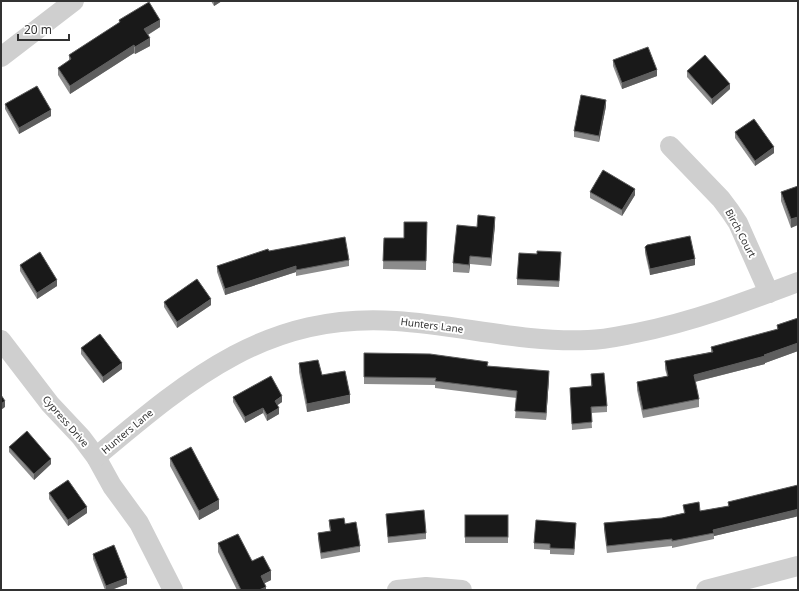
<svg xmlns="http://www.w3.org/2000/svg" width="799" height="591" font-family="'Noto Sans',sans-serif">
  <rect width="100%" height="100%" fill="#fff"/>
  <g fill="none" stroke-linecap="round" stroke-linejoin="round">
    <g stroke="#cfcfcf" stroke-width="20">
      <path d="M 1,57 L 74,1"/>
      <path d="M 670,146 L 721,199 L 730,211 L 738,223 L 769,293"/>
      <path d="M 1,340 L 50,404 L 81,437 L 96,457 L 112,486 L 139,523 L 173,590"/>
      <path d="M 96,457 C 189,379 267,312 396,321 C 460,325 523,343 588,340 C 604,340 620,336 636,333 C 692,322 745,302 798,282"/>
      <path d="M 397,590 L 426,587 L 462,590"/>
      <path d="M 706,590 L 798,566"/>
    </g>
  </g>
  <g fill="#8c8c8c">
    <path d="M 211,1 L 222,1 L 214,6 Z"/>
    <path d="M 119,20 L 160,27 L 148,35 L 150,46 L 135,54 L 134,53 L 70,94 L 58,75 L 58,68 L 69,61 L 69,55 L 119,23 Z"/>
    <path d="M 613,60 L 657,76 L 622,89 L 613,66 Z"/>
    <path d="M 687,71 L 730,89 L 712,105 L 687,77 Z"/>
    <path d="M 5,104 L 51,116 L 19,134 L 5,109 Z"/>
    <path d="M 606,106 L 599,142 L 574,137 L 574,131 Z"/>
    <path d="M 735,132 L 774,153 L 755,166 L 735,138 Z"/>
    <path d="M 798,186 L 791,228 L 781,201 L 781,192 Z"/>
    <path d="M 590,192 L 635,195 L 622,216 L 590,198 Z"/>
    <path d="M 427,222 L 426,270 L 383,269 L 384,238 L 404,238 Z"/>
    <path d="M 495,225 L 491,266 L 470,264 L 469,273 L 453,272 L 453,263 L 477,227 Z"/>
    <path d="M 645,247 L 695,265 L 650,275 L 645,253 Z"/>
    <path d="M 269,251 L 349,260 L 349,266 L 296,276 L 296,272 L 225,295 L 217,272 L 217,266 Z"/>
    <path d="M 561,258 L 559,287 L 517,285 L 517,279 Z"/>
    <path d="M 20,265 L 57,286 L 37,299 L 20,271 Z"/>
    <path d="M 164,302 L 211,305 L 177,328 L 164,307 Z"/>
    <path d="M 798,318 L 798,351 L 765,363 L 765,364 L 695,382 L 699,399 L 699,407 L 643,418 L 637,390 L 637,382 L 667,376 L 665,369 L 665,361 L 711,352 L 711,347 L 777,330 L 777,325 Z"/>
    <path d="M 81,348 L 122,369 L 103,383 L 81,354 Z"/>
    <path d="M 364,353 L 488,366 L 549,378 L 546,420 L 515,418 L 517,398 L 435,388 L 435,385 L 364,384 Z"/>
    <path d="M 299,363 L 322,375 L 350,403 L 307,412 L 299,372 Z"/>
    <path d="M 591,374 L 607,406 L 607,412 L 591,413 L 592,428 L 572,430 L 570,388 L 591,386 Z"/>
    <path d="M 233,397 L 282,402 L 277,405 L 279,414 L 267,421 L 263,413 L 245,423 L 233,402 Z"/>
    <path d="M 9,447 L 51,464 L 34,480 L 9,452 Z"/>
    <path d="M 170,458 L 219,509 L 199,520 L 170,466 Z"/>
    <path d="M 798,485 L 798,516 L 795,517 L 714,536 L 714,539 L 672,548 L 672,546 L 607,553 L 604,530 L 604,523 L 662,518 L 684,513 L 683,505 L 700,511 L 728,506 L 728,502 Z"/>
    <path d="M 49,493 L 87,513 L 68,526 L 49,499 Z"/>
    <path d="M 386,514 L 426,533 L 426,539 L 388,543 Z"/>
    <rect x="465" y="515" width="43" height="28"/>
    <path d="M 329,520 L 345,524 L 360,546 L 360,552 L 321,559 L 318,539 L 318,533 L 330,531 L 329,526 Z"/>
    <path d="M 576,528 L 574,555 L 550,554 L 550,550 L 534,549 L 534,543 Z"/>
    <path d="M 218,543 L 252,561 L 271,580 L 265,583 L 266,590 L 237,590 L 218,552 Z"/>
    <path d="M 93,554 L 127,584 L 111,590 L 105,590 L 93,559 Z"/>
  </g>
  <g fill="#5e5e5e">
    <path d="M 214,1 L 222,1 L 214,6 Z"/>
    <path d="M 160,20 L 160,27 L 144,37 L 144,29 Z"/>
    <path d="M 150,38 L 150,46 L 135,54 L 135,47 Z"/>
    <path d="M 134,45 L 134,53 L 70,94 L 70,86 Z"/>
    <path d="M 657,70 L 657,76 L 622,89 L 622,83 Z"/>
    <path d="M 730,84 L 730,89 L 712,105 L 712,99 Z"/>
    <path d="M 606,100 L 606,106 L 599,142 L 599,136 Z"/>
    <path d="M 51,110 L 51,116 L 19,134 L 19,128 Z"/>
    <path d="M 774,147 L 774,153 L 755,166 L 755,161 Z"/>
    <path d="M 635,189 L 635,195 L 622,216 L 622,210 Z"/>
    <path d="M 495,217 L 495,225 L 491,266 L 491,258 Z"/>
    <path d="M 798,217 L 798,225 L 791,228 L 791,219 Z"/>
    <path d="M 470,256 L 470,264 L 469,273 L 469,265 Z"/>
    <path d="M 695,259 L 695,265 L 650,275 L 650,269 Z"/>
    <path d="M 296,266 L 296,272 L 225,295 L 225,289 Z"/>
    <path d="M 57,280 L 57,286 L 37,299 L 37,293 Z"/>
    <path d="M 211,299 L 211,305 L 177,328 L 177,322 Z"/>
    <path d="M 798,343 L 798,351 L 765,363 L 765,364 L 694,382 L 694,375 L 764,355 Z"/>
    <path d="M 122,363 L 122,369 L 103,383 L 103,377 Z"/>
    <path d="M 549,371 L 549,378 L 546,420 L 546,413 Z"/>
    <path d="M 350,395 L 350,403 L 307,412 L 307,404 Z"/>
    <path d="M 282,396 L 282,402 L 275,407 L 275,401 Z"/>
    <path d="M 5,401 L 5,407 L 1,410 L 1,404 Z"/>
    <path d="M 263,408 L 263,413 L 245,423 L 245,417 Z"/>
    <path d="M 279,408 L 279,414 L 267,421 L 267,415 Z"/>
    <path d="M 51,459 L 51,464 L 34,480 L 34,474 Z"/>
    <path d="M 219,500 L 219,509 L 199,520 L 199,511 Z"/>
    <path d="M 87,507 L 87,513 L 68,526 L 68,520 Z"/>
    <path d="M 798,509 L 798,516 L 795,517 L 714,536 L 713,530 Z"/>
    <path d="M 576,523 L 576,528 L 574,555 L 574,549 Z"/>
    <path d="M 271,571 L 271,580 L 261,585 L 261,576 Z"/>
    <path d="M 127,578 L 127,584 L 111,590 L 106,590 L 106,586 Z"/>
    <path d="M 266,587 L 266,590 L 259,590 Z"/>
  </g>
  <g fill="#191919" stroke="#5e5e5e">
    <path d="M 149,2 L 160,20 L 144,29 L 150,38 L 135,47 L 134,45 L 70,86 L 58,68 L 71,59 L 69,55 L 120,22 L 119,20 Z"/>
    <path d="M 648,47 L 657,70 L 622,83 L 613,60 Z"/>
    <path d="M 705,55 L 730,84 L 712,99 L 687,71 Z"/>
    <path d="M 37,86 L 51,110 L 19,128 L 5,104 Z"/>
    <path d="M 581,95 L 606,100 L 599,136 L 574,131 Z"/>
    <path d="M 754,119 L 774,147 L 755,161 L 735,132 Z"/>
    <path d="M 603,170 L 635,189 L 622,210 L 590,192 Z"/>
    <path d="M 798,186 L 798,217 L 791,219 L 781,192 Z"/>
    <path d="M 478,215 L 495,217 L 491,258 L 470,256 L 469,265 L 453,263 L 457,225 L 477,227 Z"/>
    <path d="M 404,222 L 427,222 L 426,261 L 383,261 L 384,238 L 404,238 Z"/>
    <path d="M 690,236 L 695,259 L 650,269 L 645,247 L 647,245 Z"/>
    <path d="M 345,237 L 349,260 L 296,270 L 296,266 L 225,289 L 217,266 L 268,249 L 269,251 Z"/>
    <path d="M 537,251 L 561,252 L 559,281 L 517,279 L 519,253 L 537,254 Z"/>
    <path d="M 40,252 L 57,280 L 37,293 L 20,265 Z"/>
    <path d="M 197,279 L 211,299 L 177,322 L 164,302 Z"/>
    <path d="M 798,318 L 798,343 L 764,355 L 765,356 L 694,375 L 699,399 L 643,410 L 637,382 L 668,376 L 665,361 L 713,352 L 711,347 L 778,329 L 777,325 Z"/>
    <path d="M 100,334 L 122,363 L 103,377 L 81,348 Z"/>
    <path d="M 364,353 L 430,354 L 488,362 L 487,366 L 549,371 L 546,413 L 515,411 L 517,391 L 435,381 L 436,378 L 364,377 Z"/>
    <path d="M 318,360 L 322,375 L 345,371 L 350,395 L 307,404 L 299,363 Z"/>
    <path d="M 604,373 L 607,406 L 591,407 L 592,422 L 572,424 L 570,388 L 592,386 L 591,374 Z"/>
    <path d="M 271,376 L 282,396 L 275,401 L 279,408 L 267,415 L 263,408 L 245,417 L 233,397 Z"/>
    <path d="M 1,395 L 5,401 L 1,404 Z"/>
    <path d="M 27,431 L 51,459 L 34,474 L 9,447 Z"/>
    <path d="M 191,447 L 219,500 L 199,511 L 170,458 Z"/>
    <path d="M 68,480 L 87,507 L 68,520 L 49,493 Z"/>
    <path d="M 798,485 L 798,509 L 795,510 L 713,530 L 714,533 L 672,541 L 672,539 L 607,546 L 604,523 L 662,518 L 685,513 L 683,505 L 699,502 L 700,511 L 729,506 L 728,502 Z"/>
    <path d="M 424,510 L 426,533 L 388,537 L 386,514 Z"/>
    <rect x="465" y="515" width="43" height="22"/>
    <path d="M 344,518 L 345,524 L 356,522 L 360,546 L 321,553 L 318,533 L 331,531 L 329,520 Z"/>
    <path d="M 536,520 L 576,523 L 574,549 L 550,548 L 550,544 L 534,543 Z"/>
    <path d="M 238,534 L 252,561 L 263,556 L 271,571 L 261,576 L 266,587 L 259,590 L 241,590 L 218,543 Z"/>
    <path d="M 114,545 L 127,578 L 106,586 L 93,554 Z"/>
  </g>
  <g text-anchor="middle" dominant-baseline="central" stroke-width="4" stroke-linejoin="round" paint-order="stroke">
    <g font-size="10" fill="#323232" stroke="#fff">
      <text transform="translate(741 233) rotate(62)">Birch Court</text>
      <text transform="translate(432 325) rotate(7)">Hunters Lane</text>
      <text transform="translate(66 421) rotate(49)">Cypress Drive</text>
      <text transform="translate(127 431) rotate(-40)">Hunters Lane</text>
    </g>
  </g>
  <rect width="799" height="591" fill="none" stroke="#323232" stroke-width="4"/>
  <path d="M18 34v6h51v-6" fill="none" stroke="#323232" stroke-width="2"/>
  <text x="24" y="34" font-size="12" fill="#323232" stroke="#ffffff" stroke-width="3" paint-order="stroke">20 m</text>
</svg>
